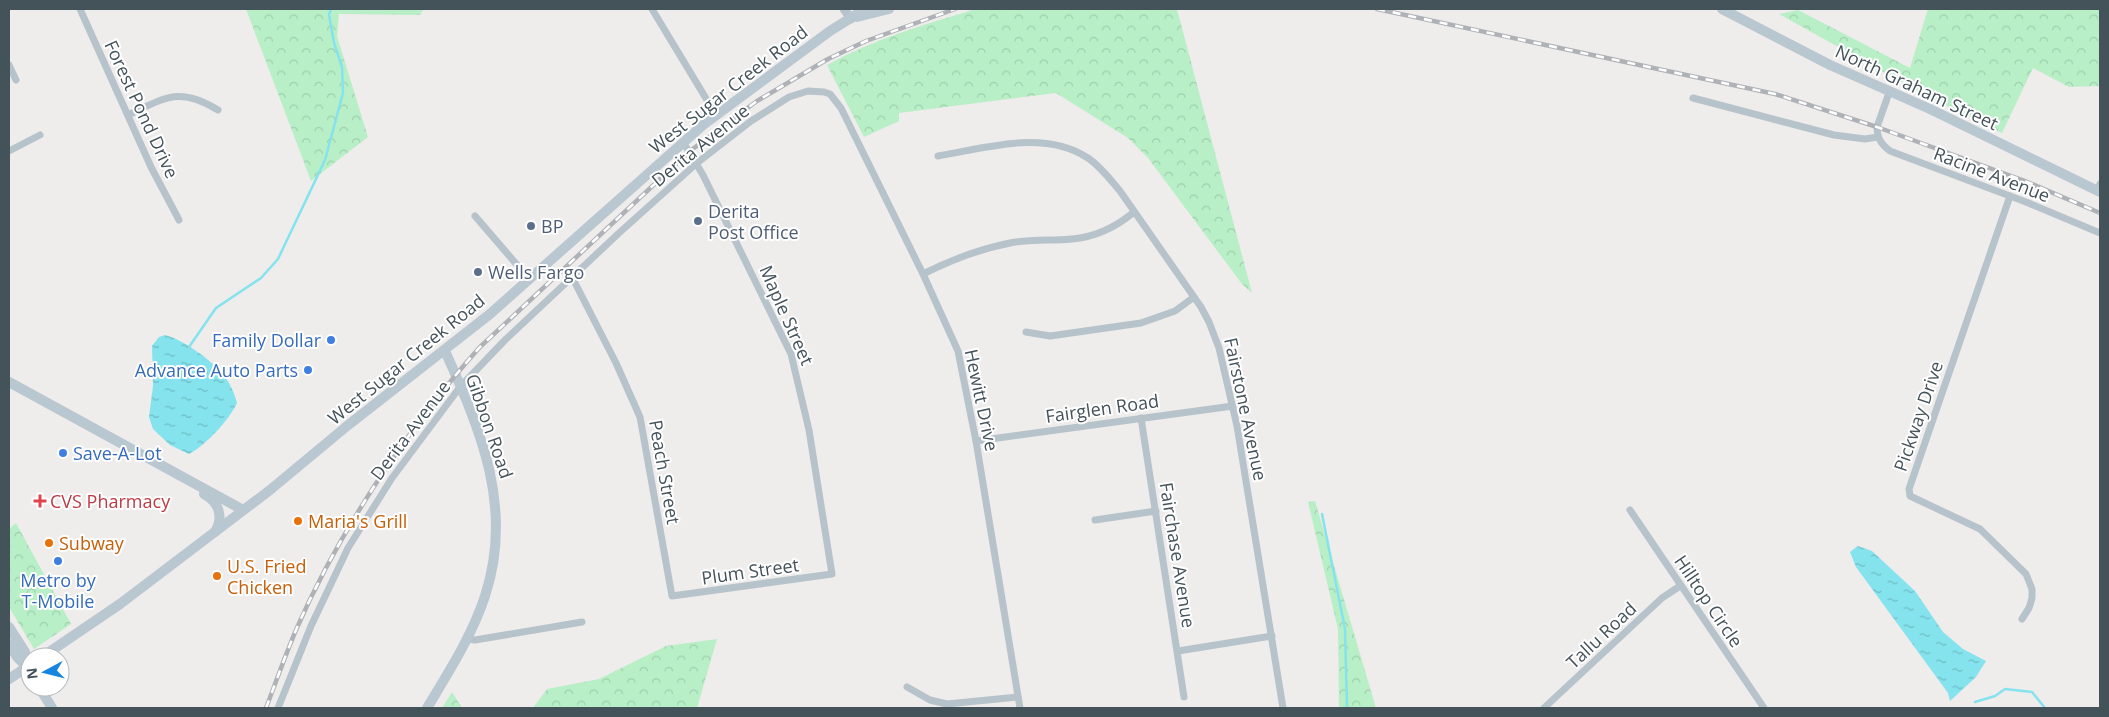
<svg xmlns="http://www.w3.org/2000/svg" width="2109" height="717" font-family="'Open Sans',sans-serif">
  <defs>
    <pattern id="forest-crowns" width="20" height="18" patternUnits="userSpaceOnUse" patternTransform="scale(1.25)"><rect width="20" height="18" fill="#b8efc7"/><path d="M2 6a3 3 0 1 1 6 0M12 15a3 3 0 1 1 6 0" fill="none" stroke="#9fcfad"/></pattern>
    <pattern id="water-ripples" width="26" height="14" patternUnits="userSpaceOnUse" patternTransform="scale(1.25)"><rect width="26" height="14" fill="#84e3ed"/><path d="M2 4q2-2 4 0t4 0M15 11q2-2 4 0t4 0" fill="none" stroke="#6ebbc3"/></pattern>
  </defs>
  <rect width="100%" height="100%" fill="#efecec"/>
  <g fill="url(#forest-crowns)">
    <path d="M 246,9 L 424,9 L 420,15 L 339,14 L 337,36 L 368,137 L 311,181 Z"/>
    <path d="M 976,9 L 1177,9 L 1252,293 L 1242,284 L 1148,158 L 1128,138 L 1056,93 L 899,113 L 899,121 L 864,137 L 827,65 C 874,39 925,24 976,9 Z"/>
    <path d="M 1928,9 L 2100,9 L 2100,86 L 2069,87 L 2033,68 L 2002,133 L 1919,92 L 1779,14 L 1798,10 L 1910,68 Z"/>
    <path d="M 1315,501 L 1376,708 L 1339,708 L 1338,629 L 1308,502 Z"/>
    <path d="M 16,523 L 71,624 L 34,649 L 9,607 L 9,529 Z"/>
    <path d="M 717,639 L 697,708 L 533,708 L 547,689 L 599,679 L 666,646 Z"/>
    <path d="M 452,692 L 462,708 L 442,708 Z"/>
  </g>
  <g fill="url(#water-ripples)">
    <path d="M 165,335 C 181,339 207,357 218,369 C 227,377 234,391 237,403 C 229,420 206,445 189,454 L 170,445 L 153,429 L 149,417 L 153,386 L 152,346 L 159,337 Z"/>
    <path d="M 1858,546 L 1872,551 L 1915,591 L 1943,632 L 1963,649 L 1986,661 L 1976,677 L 1950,701 L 1948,693 L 1856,567 L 1850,552 Z"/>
  </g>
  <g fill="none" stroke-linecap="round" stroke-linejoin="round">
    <g stroke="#84e3ed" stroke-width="2.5">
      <path d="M 189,347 L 216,308 L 261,278 L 278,259 L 325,160 L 343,93 L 342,67 L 334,43 L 329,15 L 331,9"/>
      <path d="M 1322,514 L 1345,629 L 1347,708"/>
      <path d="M 1975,702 L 1995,696 L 2005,689 L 2032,692 L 2045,708"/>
    </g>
    <g stroke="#b7c3ca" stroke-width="7">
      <path d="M 80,9 L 151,167 L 179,220"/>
      <path d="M 652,9 L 716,115"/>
      <path d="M 9,65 L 16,80"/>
      <path d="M 1890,90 L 1877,127 C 1877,138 1881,144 1890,151 L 2026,202 L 2100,233"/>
      <path d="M 1693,98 L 1834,135 L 1865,139 L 1878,137"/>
      <path d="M 128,115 C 165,98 179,86 218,110"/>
      <path d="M 9,151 L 40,135"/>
      <path d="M 938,156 C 986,148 1044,129 1088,158 C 1101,167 1110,179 1120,191 L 1201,307 L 1209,322 L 1219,348 L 1237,426 L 1283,708"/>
      <path d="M 2097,190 L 2100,184"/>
      <path d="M 2010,196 L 1909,489 L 1910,496 L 1980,529 L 2026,574 L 2032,589 L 2032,598 L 2029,608 L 2022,619"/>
      <path d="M 475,216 L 530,280"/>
      <path d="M 923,274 C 951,260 979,249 1010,243 C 1031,239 1051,241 1072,239 C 1096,237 1116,227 1134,212"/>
      <path d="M 572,277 L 616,363 L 640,417 L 672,596 L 832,574 L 809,430 L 791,354 L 703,175 L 683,142"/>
      <path d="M 1026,332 L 1050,336 L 1141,323 L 1175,311 L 1194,297"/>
      <path d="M 1141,418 L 1184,697"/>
      <path d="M 976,441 L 1233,406"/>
      <path d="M 1630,510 L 1764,708"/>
      <path d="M 1095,520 L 1156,511"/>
      <path d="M 466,639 L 475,640 L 582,622"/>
      <path d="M 1178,651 L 1272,636"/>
      <path d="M 907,687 L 930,700 L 947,704 L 1018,697"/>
      <path d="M 278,708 L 311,626 L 348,548 L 392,478 L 460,387 L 505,340 L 619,233 L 697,163 L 751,121 L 789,97 L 808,91 L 824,92 L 830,94 L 841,108 L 923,274 L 958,351 L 976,441 L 1020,708"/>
      <path d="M 1544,708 L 1662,598 L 1680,586"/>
    </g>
    <path stroke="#b7c3ca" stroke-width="9" d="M 844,9 L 851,19"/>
    <g stroke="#b9c7d1" stroke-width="10">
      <path d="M 1722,9 L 1830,65 L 1930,109 L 2100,192"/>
      <path d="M 857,17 L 889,9"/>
      <path d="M 9,382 L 243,510"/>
      <path d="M 204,494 C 219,502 224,517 215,532"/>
      <path d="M 9,627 L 25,652 L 27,667"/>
      <path d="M 9,644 L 17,657 L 28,668"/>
      <path d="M 42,657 L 120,604 L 270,490 L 347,426 L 490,314 L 703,125 L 830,31 L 865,9"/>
      <path d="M 9,679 L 30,665"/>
      <path d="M 39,687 L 52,708"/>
      <path d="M 427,708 C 448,673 472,636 485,596 C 514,508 481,431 445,351"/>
    </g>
    <defs>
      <g id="rail">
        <path d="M 1377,9 L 1775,94 L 1877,127 L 2025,181 L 2100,213"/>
        <path d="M 266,708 C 276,682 285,656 296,630 C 338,533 409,426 480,347 L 690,151 L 757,101 L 828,59 L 866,41 L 955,9"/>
      </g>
    </defs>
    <use href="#rail" stroke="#aeb2b7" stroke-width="4.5"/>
    <use href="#rail" stroke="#fff" stroke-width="2.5" stroke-dasharray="8" stroke-linecap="butt"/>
  </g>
  <g fill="#5c6f8a" stroke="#fff" stroke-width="2">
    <circle cx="698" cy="221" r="5"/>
    <circle cx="531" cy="226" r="5"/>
    <circle cx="478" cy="272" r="5"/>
  </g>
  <g fill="#3f7fe0" stroke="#fff" stroke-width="2">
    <circle cx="331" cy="340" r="5"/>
    <circle cx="308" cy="370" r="5"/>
    <circle cx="63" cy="453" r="5"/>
    <circle cx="58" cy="561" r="5"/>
  </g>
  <path fill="#e0444e" stroke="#fff" stroke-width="2" d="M37.5 493.5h5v5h5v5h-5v5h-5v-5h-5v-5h5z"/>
  <g fill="#e8710a" stroke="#fff" stroke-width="2">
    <circle cx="298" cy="521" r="5"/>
    <circle cx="49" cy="543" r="5"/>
    <circle cx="217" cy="576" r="5"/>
  </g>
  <g text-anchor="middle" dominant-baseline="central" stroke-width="4" stroke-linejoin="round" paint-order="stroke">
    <g font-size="18" fill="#44525a" stroke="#fff">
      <text transform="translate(1917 87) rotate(25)">North Graham Street</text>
      <text transform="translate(728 89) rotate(-38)">West Sugar Creek Road</text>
      <text transform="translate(142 109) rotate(65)">Forest Pond Drive</text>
      <text transform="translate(700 145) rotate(-39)">Derita Avenue</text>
      <text transform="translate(1992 174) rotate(21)">Racine Avenue</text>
      <text transform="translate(787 315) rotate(66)">Maple Street</text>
      <text transform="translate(406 359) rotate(-39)">West Sugar Creek Road</text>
      <text transform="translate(982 400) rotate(78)">Hewitt Drive</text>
      <text transform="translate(1102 408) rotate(-8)">Fairglen Road</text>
      <text transform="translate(1246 409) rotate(78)">Fairstone Avenue</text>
      <text transform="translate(1918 416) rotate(-71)">Pickway Drive</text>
      <text transform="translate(490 426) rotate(71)">Gibbon Road</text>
      <text transform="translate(410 430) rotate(-53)">Derita Avenue</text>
      <text transform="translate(665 472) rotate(80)">Peach Street</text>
      <text transform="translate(1178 555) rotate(81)">Fairchase Avenue</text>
      <text transform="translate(750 571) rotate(-8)">Plum Street</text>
      <text transform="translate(1709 601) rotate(56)">Hilltop Circle</text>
      <text transform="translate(1601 635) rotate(-43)">Tallu Road</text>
    </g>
    <g font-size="18" fill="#4e5e75" stroke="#fff" text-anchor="start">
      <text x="708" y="211">Derita<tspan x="708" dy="21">Post Office</tspan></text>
      <text x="541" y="226">BP</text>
      <text x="488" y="272">Wells Fargo</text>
    </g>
    <g font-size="18" fill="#366cbe" stroke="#fff" text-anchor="end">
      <text x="321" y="340">Family Dollar</text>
      <text x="298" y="370">Advance Auto Parts</text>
      <text x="73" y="453" text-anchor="start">Save-A-Lot</text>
      <text x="58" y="580" text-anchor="middle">Metro by<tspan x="58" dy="21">T-Mobile</tspan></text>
    </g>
    <g font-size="18" fill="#be3a42" stroke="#fff" text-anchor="start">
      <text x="50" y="501">CVS Pharmacy</text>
    </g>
    <g font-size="18" fill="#c56008" stroke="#fff" text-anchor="start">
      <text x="308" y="521">Maria's Grill</text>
      <text x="59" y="543">Subway</text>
      <text x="227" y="566">U.S. Fried<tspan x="227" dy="21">Chicken</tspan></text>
    </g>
  </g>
  <rect width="2109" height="717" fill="none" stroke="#44525a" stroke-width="20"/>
  <g transform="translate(45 672) rotate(263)"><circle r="24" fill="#ffffff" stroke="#b4babd"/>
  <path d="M0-4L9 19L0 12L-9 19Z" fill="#1585e0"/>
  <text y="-8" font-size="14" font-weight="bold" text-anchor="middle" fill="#44525a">N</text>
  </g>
</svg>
